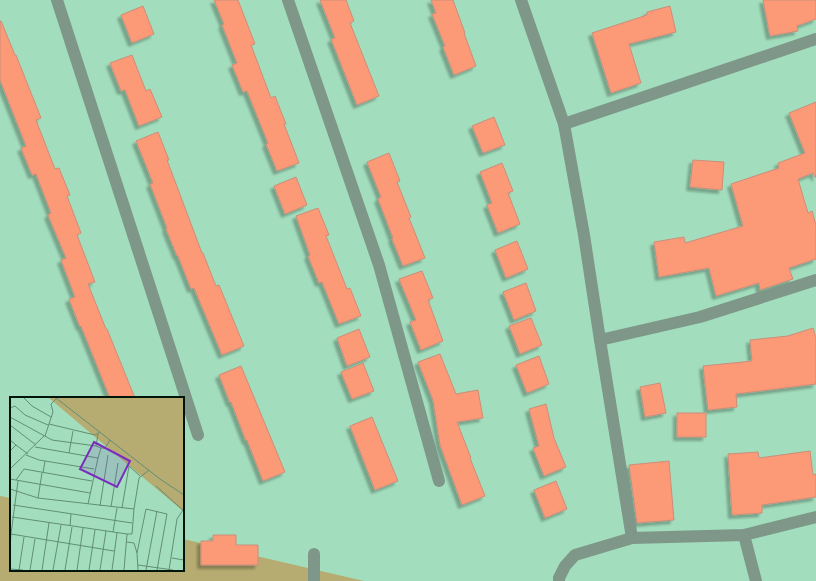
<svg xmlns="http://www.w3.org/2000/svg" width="816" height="581" font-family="Figtree,sans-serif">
  <defs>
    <filter id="shadow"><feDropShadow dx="-3.5" dy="3.5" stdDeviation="1" flood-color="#0004"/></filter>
  </defs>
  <rect width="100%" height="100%" fill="#a2debd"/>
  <path fill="#b6ac71" d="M 0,496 L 11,498 L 11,570 L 183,570 L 183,539 L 364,581 L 0,581 Z"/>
  <g fill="#fc9976" stroke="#c98e7a" filter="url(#shadow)">
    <path d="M 214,0 L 238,0 L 255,44 L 251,45 L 271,98 L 275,96 L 286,124 L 284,124 L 299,163 L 277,171 L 266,144 L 268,143 L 247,91 L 243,92 L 232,65 L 237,63 L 222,25 L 224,24 Z"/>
    <path d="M 320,0 L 346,0 L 354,21 L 350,23 L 379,96 L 357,105 L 331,39 L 335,38 Z"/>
    <path d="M 431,0 L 453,0 L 465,33 L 464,33 L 476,66 L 454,75 L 443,47 L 445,46 L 432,14 L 436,13 Z"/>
    <path d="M 763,0 L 816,0 L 816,19 L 797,26 L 798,31 L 770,36 Z"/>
    <path d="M 143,6 L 154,34 L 132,43 L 121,15 Z"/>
    <path d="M 670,6 L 676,32 L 629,44 L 641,83 L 611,93 L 592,33 L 647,15 L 647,12 Z"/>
    <path d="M 0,21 L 1,21 L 15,55 L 16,55 L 41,118 L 36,120 L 55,169 L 59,168 L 70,195 L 67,196 L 81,233 L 77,235 L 95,282 L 88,284 L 106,329 L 107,329 L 135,398 L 110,398 L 81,326 L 80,327 L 69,299 L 75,297 L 61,260 L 66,258 L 48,215 L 51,213 L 36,174 L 32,175 L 21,148 L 26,146 L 0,80 Z"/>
    <path d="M 132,55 L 146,91 L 150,89 L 162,117 L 139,126 L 125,90 L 121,91 L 110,63 Z"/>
    <path d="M 816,102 L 816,177 L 815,177 L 813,173 L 798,179 L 808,213 L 812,211 L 816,225 L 816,259 L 789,268 L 793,279 L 760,290 L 759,283 L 716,296 L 709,268 L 659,277 L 654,242 L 684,237 L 685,243 L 743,226 L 731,184 L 779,168 L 778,163 L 805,153 L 789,113 Z"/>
    <path d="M 494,117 L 505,145 L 483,153 L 472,126 Z"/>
    <path d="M 158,132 L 169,160 L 167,160 L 202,253 L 203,253 L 216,286 L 219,285 L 244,346 L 222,355 L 194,288 L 191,289 L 178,256 L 177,256 L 166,229 L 167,228 L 150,184 L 153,183 L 136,141 Z"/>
    <path d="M 389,153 L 400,181 L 397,182 L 411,217 L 409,218 L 425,258 L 403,266 L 392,239 L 393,238 L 378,199 L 381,197 L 367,162 Z"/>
    <path d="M 693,160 L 724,162 L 722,190 L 690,187 Z"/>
    <path d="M 502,163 L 513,191 L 508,193 L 520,224 L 498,233 L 487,205 L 492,203 L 480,172 Z"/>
    <path d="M 296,177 L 307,205 L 285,214 L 274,186 Z"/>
    <path d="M 318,208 L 329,235 L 326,236 L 347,289 L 350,288 L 361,316 L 339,324 L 322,282 L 319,283 L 308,256 L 310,255 L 296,216 Z"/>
    <path d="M 517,241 L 528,269 L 506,278 L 495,250 Z"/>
    <path d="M 422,271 L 433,298 L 428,300 L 443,341 L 421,350 L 410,322 L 416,320 L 399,279 Z"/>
    <path d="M 526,283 L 536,311 L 514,320 L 503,292 Z"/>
    <path d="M 531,318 L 542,345 L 520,354 L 509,326 Z"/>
    <path d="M 813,328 L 816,338 L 816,384 L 736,394 L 737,407 L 708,410 L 703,366 L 752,361 L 750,340 L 788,336 Z"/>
    <path d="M 359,329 L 370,357 L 347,366 L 337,338 Z"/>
    <path d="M 440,354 L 456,394 L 478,390 L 483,418 L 457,422 L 471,458 L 470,458 L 485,496 L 462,505 L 440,445 L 433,400 L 418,362 Z"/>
    <path d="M 539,356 L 549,384 L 527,393 L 516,365 Z"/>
    <path d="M 363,363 L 374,391 L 352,399 L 341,372 Z"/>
    <path d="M 241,366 L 285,472 L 263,481 L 247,440 L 246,441 L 231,402 L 230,403 L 219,375 Z"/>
    <path d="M 660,383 L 666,413 L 645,417 L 640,387 Z"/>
    <path d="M 546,404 L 554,438 L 566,467 L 544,476 L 533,448 L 539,446 L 529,409 Z"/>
    <rect x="677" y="413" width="29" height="24"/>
    <path d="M 372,417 L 398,481 L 375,490 L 350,426 Z"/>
    <path d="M 810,451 L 813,475 L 816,474 L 816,497 L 762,505 L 762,513 L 732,515 L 728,454 L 758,452 L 759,458 Z"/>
    <path d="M 669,461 L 674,520 L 637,523 L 629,465 Z"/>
    <path d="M 556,481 L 567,509 L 545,518 L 534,490 Z"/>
    <path d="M 213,535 L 236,535 L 236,545 L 258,545 L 258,565 L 201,565 L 201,541 L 213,541 Z"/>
  </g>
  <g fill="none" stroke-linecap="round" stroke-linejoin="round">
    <g stroke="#7e9788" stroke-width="12">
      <path d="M 57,0 L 198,435"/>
      <path d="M 288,0 L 379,265 L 439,481"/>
      <path d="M 521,0 L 564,124 L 584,235 L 600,340 L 700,317 L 816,280"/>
      <path d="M 564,124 L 816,39"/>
      <path d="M 600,340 L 632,538 L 744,535 L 816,517"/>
      <path d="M 744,535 L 756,581"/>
      <path d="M 314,554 L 314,581"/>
      <path d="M 559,581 L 559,578 L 565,566 L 575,555 L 632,538"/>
    </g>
  </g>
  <g transform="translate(10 397)">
    <rect width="174" height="174" fill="#a2debd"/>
    <path d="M 39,1 L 174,1 L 174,115 Z" fill="#b6ac71"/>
    <path fill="none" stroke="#618e75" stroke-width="1" d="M 14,1 L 22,9 L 41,20M 46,1 L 150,82 L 174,98M 0,11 L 5,9 L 15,18 L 38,28M 0,20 L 42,43 L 86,49 L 91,51 L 88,61M 39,27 L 85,38 L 90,35M 0,28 L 26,48M 35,39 L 43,15 L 41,7 L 47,1M 0,43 L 6,48 L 0,54M 6,48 L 18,57M 86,49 L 88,37M 25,50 L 88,61 L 78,107M 91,51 L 95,51 L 100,43M 59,56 L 63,34M 16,58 L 29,63 L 84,72M 0,72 L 34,39M 33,76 L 35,64M 0,82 L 80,96M 6,83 L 14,72 L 82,84M 146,89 L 174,114M 0,92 L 28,101 L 124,112 L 129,81 L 139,73M 28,101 L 32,76M 3,108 L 122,126M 90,109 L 98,58M 101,110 L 108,66M 112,111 L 119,69 L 130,79M 2,120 L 117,137 L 114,173M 60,129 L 61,117M 103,135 L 107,111M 1,137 L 8,84M 117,137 L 122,137 L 124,112M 117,145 L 124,146 L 127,156M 0,151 L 1,137 L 104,154M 162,161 L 174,163M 128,168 L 163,173M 0,172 L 13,173M 9,173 L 14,140M 20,173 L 25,142M 32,173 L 39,126M 43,173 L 51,128M 55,173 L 62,130M 67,173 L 73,131M 79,173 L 85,133M 90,173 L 96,134M 102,173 L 107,136M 128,173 L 127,156 L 136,112 L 157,117 L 147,173M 136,173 L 147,114M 159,173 L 167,122 L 173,113"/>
    <path fill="#7b2cbf" fill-opacity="0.15" stroke="#7b2cbf" stroke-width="2" d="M 84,45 L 120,64 L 107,90 L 70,72 Z"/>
    <rect width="174" height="174" fill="none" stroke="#00150a" stroke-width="2"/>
  </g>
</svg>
